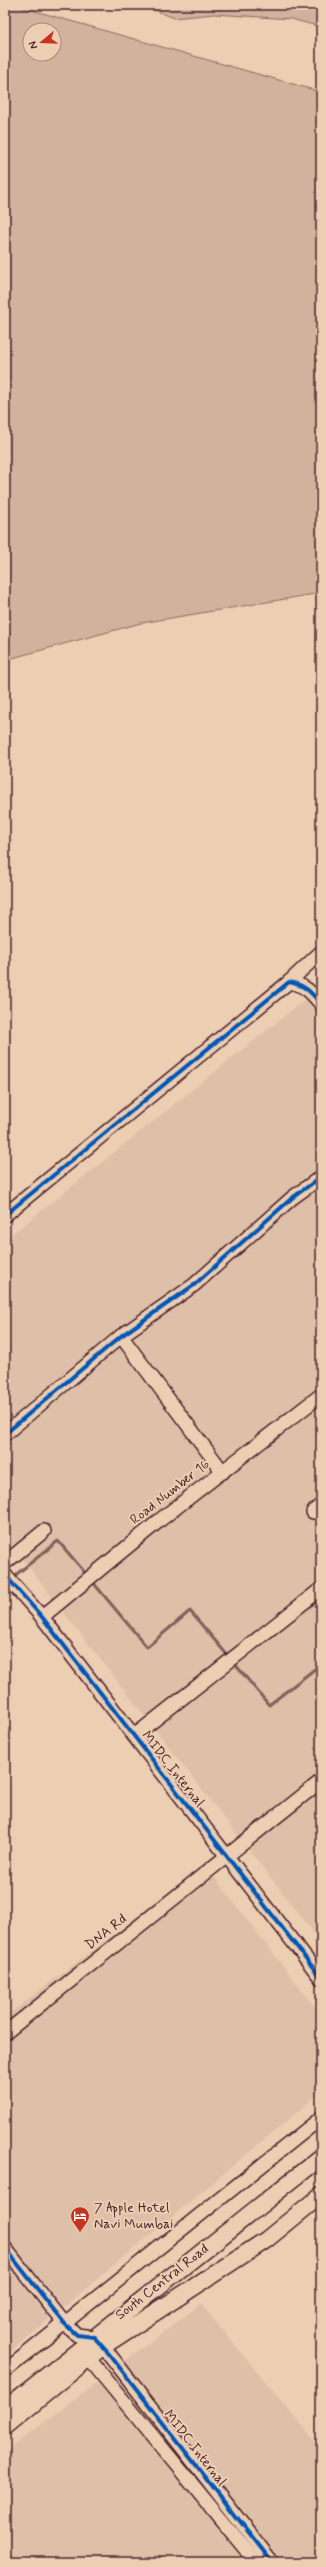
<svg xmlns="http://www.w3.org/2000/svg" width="326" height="2567" font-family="Mynerve,sans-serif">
  <rect width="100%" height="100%" fill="#ecceb2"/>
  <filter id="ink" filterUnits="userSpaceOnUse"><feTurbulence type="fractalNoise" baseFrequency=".025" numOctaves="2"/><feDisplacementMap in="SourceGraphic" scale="8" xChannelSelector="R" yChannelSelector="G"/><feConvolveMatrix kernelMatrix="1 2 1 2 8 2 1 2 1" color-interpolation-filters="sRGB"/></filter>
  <g filter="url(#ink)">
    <g fill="#debfa7">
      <path d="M 321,987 L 321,1942 L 5,1537 L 5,1240 Z"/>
      <path d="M 205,1865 L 321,2015 L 321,2092 L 5,2356 L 5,2017 Z"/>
      <path d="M 201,2304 L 321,2449 L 321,2562 L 5,2562 L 5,2452 Z"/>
    </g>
    <g fill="#d1b29c" stroke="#8e6864" fill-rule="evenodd">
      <path d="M 5,5 L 14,5 L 321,92 L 321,593 L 141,623 L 5,660 ZM 30,30 L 54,30 L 54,54 L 30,54 Z"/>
      <path d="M 142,5 L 321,5 L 321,27 L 291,19 L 214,14 L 174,18 Z"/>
    </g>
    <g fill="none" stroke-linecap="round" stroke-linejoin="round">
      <g stroke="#845f5c" stroke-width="3">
        <path d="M 13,1577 L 58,1541 L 88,1576"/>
        <path d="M 91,1580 L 147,1647 L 190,1611 L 229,1657"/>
        <path d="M 234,1663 L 269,1705 L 321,1664"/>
      </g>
      <defs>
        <g id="minor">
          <path d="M 289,982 L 321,952"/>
          <path d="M 5,1215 L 289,982 C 305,985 311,992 321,1004"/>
          <path d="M 121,1336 L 223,1472"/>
          <path d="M 5,1434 L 121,1336 L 194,1285 L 292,1198 L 321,1177"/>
          <path d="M 313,1512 L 321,1505"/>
          <path d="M 5,1563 L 44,1531"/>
          <path d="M 5,1575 L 42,1617 L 321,1978"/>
          <path d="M 42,1617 L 160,1520 L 321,1395"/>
          <path d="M 134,1736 L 321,1589"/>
          <path d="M 5,2033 L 321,1781"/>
          <path d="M 5,2248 L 65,2324 L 77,2335 L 94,2337 L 109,2354 L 272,2562"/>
          <path d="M 81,2351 L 95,2366 L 256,2562"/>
          <path d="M 5,2371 L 321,2118"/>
        </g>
        <g id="major">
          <path d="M 5,2409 L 321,2157"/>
          <path d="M 5,2427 L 102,2347 L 266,2240 L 321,2195"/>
        </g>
      </defs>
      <use href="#minor" stroke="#4a1f2b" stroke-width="16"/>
      <use href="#major" stroke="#4a1f2b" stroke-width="19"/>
      <use href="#minor" stroke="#ecceb2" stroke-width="13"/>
      <use href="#major" stroke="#ecceb2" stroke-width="16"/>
      <defs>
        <g id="cycleway">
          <path d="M 5,1215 L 289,982 C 305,985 311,992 321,1004"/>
          <path d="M 5,1434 L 121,1336 L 194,1285 L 292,1198 L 321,1177"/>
          <path d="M 5,1575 L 42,1617 L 321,1978"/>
          <path d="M 5,2248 L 65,2324 L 77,2335 L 94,2337 L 109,2354 L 272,2562"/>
        </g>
      </defs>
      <use href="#cycleway" stroke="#ecceb2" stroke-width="6"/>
      <use href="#cycleway" stroke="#0057b8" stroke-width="4"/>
    </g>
  </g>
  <defs>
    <symbol id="hotel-pin" viewBox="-11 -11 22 30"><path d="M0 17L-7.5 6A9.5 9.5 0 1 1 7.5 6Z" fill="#c8321e" stroke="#ecceb2"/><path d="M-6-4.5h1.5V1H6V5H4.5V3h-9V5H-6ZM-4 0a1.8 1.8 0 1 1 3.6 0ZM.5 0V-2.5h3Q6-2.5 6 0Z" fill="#fff"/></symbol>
  </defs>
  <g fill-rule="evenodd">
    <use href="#hotel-pin" x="69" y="2205" width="22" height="30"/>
  </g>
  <g text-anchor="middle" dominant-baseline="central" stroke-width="4" stroke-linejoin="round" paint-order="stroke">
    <g font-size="14" fill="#4a1f2b" stroke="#ecceb2">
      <text transform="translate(170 1492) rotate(-38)">Road Number 16</text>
      <text transform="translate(173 1769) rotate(52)">MIDC Internal</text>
      <text transform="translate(106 1932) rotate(-38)">DNA Rd</text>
      <text transform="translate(162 2282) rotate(-38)">South Central Road</text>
      <text transform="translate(195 2448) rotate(52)">MIDC Internal</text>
    </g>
    <g font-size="14" fill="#4a1f2b" stroke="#ecceb2" text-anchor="start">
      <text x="94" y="2208">7 Apple Hotel<tspan x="94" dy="16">Navi Mumbai</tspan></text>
    </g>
  </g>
  <rect width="326" height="2567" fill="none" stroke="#ecceb2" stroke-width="20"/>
  <rect x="10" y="10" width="306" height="2547" fill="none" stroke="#4a1f2b" stroke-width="1.5" filter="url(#ink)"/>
  <g transform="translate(42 42) rotate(251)"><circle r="19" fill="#ecceb2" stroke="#ab887c"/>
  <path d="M0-3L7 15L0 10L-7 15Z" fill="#c8321e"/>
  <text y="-6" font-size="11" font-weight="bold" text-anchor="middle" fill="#4a1f2b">N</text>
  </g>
</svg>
